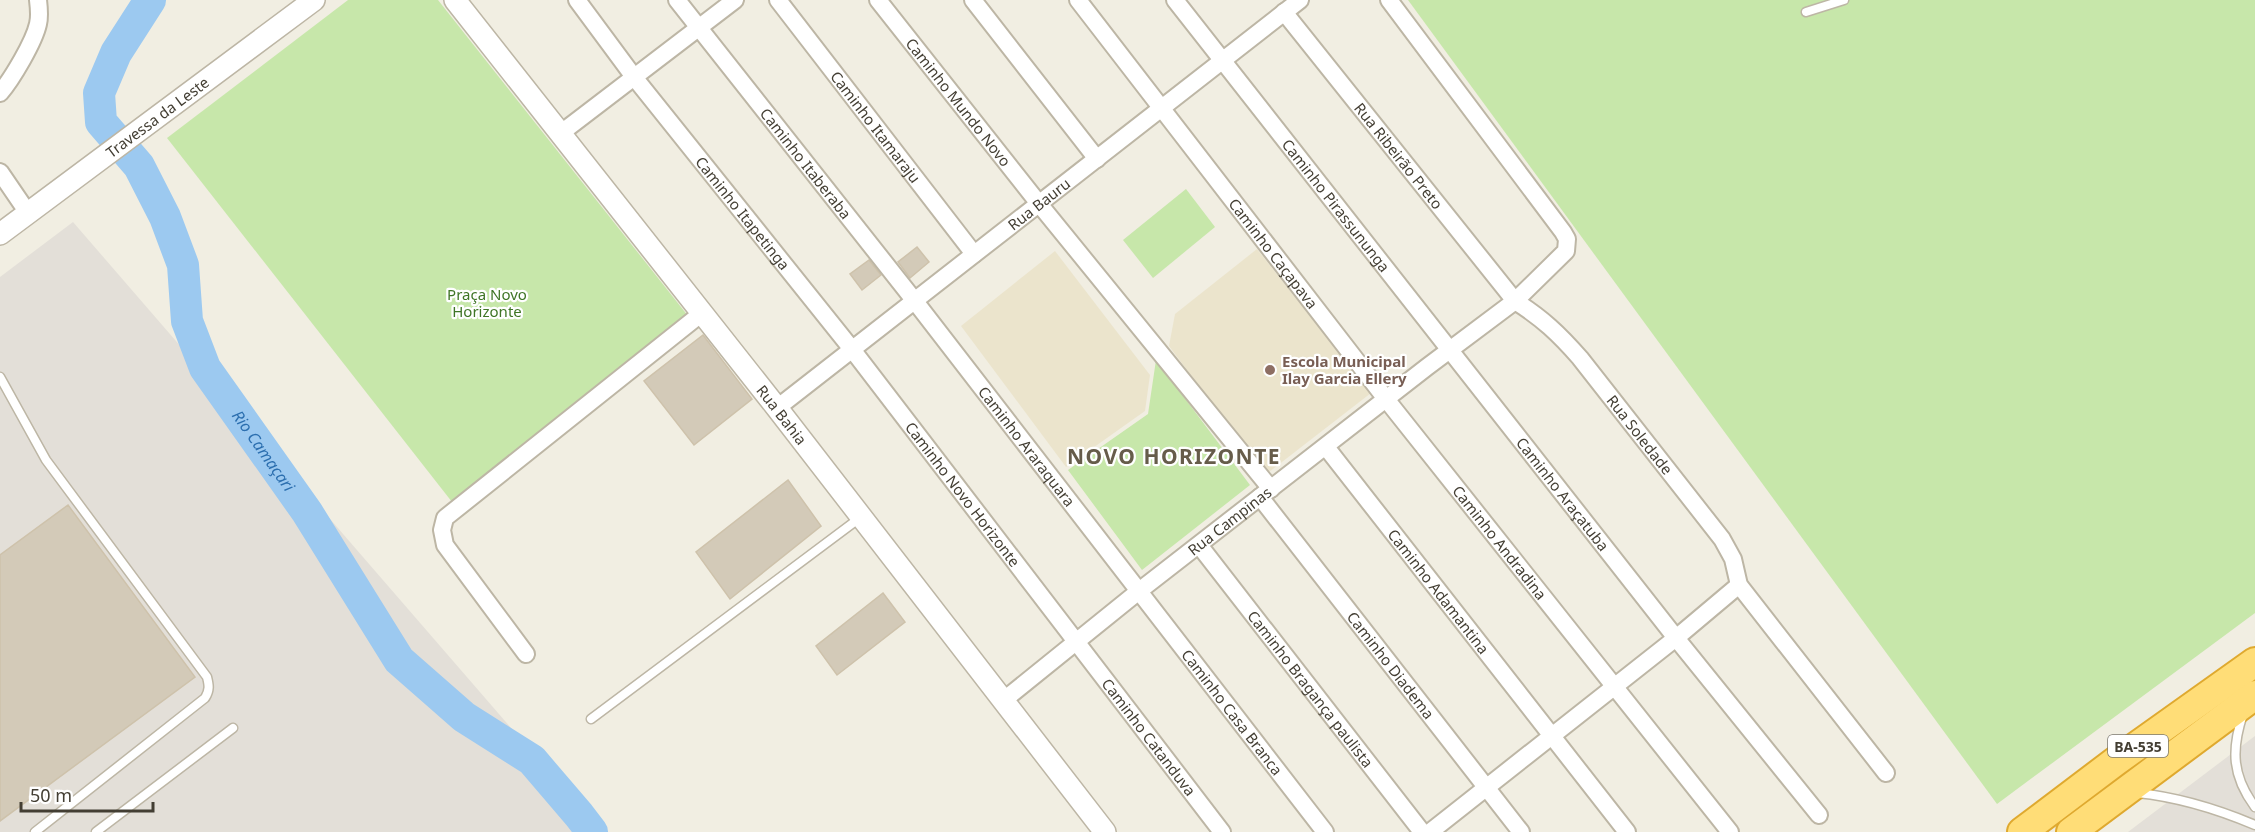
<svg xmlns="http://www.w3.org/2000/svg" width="2255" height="832" font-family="'Noto Sans',sans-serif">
  <rect width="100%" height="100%" fill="#f1eee2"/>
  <g fill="#e3dfd8">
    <path d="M 73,222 L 601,832 L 0,832 L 0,277 Z"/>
    <path d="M 2255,736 L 2255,832 L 2128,832 Z"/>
  </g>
  <g fill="#ebe4cc">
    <path d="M 1257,249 L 1371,393 L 1265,475 L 1169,346 L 1175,314 Z"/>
    <path d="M 1055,251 L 1150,375 L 1145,411 L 1066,467 L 961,326 Z"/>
  </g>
  <g fill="#c7e7aa">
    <path d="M 348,0 L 438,0 L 696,326 L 463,516 L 167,138 Z"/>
    <path d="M 1408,0 L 2255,0 L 2255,613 L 1997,804 Z"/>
    <path d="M 1186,189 L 1215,227 L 1153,278 L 1123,240 Z"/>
    <path d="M 1156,360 L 1250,485 L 1142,570 L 1068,470 L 1148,414 Z"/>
  </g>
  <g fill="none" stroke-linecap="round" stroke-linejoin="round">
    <path stroke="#9cc9f0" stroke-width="32" id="s1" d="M 150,0 L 116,53 L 99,93 L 101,122 L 139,166 L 165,217 L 183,265 L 187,321 L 205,368 L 307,512 L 399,660 L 464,717 L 532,760 L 579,815 L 592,832"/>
  </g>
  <g fill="#d3cab8" stroke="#cec2ab" stroke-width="1.5">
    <path d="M 917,247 L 929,262 L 910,278 L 898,262 Z"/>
    <path d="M 869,260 L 881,275 L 862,290 L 850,274 Z"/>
    <path d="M 703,335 L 752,399 L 694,445 L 644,381 Z"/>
    <path d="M 788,480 L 821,526 L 730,599 L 696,552 Z"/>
    <path d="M 68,505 L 195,677 L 0,821 L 0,555 Z"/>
    <path d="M 883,593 L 905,622 L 837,675 L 816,646 Z"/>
  </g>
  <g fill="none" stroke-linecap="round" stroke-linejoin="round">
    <defs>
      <g id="service">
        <path d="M 1806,12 L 1844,0"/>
        <path d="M 0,377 L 46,460 L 207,677 C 209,685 210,690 205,698 L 35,832"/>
        <path d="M 2243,714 C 2231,750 2232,776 2255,807"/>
        <path d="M 591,719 L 861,517"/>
        <path d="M 2137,793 C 2179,797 2217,809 2255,825"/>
        <path d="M 96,832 L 233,728"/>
      </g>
      <g id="minor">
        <path id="s2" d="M 577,0 L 634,77 L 851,348 L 1222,832"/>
        <path id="s3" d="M 677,0 L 914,300 L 1325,832"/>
        <path id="s4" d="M 778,0 L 974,254"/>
        <path id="s5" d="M 878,0 L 1040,205 L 1271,489"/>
        <path d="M 973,0 L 1097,159"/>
        <path id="s6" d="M 1078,0 L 1386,399 L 1730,832"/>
        <path id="s7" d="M 1175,0 L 1676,638 L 1819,815"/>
        <path id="s8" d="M 1284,12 L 1515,301 C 1542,318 1559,334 1580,358 L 1722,539 L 1733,559 L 1739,585 L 1886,773"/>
        <path d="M 0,93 C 12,79 34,42 38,24 C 40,16 39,8 38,0"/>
        <path d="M 561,133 L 735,0"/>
        <path d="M 0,172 L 28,213"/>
        <path id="s9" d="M 777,408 L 1300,0"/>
        <path id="s10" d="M 1326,447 L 1627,832"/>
        <path id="s11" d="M 1260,497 L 1521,832"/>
        <path id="s12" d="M 1199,545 L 1422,832"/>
        <path d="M 526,654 L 445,545 L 442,530 L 445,518 L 702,313"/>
        <path id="s13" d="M 1004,700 L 1139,591 L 1427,367 L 1515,301 L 1566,251 L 1567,239 L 1563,232 L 1389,0"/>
        <path d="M 1430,832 L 1676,638 L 1739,585"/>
      </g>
      <g id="tertiary">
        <path id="s14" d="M 455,0 L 777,408 L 1105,832"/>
        <path id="s15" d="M 0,234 L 314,0"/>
      </g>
      <g id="trunk">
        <path d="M 2022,832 L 2116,761 L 2255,662"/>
        <path d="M 2071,832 L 2255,695"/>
      </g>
    </defs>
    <use href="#service" stroke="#bdb6a5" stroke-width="11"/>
    <use href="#minor" stroke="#bdb6a5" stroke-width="20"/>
    <use href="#tertiary" stroke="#bdb6a5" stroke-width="24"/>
    <use href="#trunk" stroke="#dfa92f" stroke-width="32"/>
    <use href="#service" stroke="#fff" stroke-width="8"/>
    <use href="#minor" stroke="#fff" stroke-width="16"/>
    <use href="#tertiary" stroke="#fff" stroke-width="21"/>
    <use href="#trunk" stroke="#fd7" stroke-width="28"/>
  </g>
  <circle fill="#8d6e63" stroke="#fff" stroke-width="2" cx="1270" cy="370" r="6"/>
  <g text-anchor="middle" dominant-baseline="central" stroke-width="4.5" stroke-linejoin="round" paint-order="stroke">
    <rect fill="#fff" stroke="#7b7870" stroke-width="1.5" x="2108" y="735" width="60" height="22" rx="4.5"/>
    <g font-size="14" font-weight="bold" fill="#433e33">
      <text x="2138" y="746">BA-535</text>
    </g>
    <g font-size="15" fill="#433e33" stroke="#fff">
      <text stroke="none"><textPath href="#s5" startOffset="130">Caminho Mundo Novo</textPath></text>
      <text stroke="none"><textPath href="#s15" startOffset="196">Travessa da Leste</textPath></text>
      <text stroke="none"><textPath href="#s4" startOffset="160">Caminho Itamaraju</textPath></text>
      <text stroke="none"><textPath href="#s8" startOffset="184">Rua Ribeirão Preto</textPath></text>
      <text stroke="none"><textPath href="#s3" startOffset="208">Caminho Itaberaba</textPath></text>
      <text stroke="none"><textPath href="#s9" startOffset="332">Rua Bauru</textPath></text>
      <text stroke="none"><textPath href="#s7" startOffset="261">Caminho Pirassununga</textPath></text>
      <text stroke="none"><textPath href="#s2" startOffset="270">Caminho Itapetinga</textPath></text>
      <text stroke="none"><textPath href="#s6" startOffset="320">Caminho Caçapava</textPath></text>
      <text stroke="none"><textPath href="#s14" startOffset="528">Rua Bahia</textPath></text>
      <text stroke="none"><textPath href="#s8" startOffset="554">Rua Soledade</textPath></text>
      <text stroke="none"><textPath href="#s3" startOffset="567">Caminho Araraquara</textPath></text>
      <text stroke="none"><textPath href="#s7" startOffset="628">Caminho Araçatuba</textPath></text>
      <text stroke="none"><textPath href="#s2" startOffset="627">Caminho Novo Horizonte</textPath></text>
      <text stroke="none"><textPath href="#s13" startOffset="288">Rua Campinas</textPath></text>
      <text stroke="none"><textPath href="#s6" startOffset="687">Caminho Andradina</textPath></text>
      <text stroke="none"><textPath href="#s10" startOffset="183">Caminho Adamantina</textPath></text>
      <text stroke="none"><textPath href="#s11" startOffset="213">Caminho Diadema</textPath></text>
      <text stroke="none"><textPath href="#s12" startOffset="182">Caminho Bragança paulista</textPath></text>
      <text stroke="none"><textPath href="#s3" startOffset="903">Caminho Casa Branca</textPath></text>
      <text stroke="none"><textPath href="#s2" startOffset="933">Caminho Catanduva</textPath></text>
    </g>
    <g font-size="15" fill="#3f7526" stroke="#fff">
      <text x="487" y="294">Praça Novo<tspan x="487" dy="17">Horizonte</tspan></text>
    </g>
    <g font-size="15" font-weight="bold" fill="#785e54" stroke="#fff" text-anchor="start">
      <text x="1282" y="361">Escola Municipal<tspan x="1282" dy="17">Ilay Garcia Ellery</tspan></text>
    </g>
    <g font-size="16" font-style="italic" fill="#2c6faf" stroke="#fff">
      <text stroke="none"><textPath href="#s1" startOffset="510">Rio Camaçari</textPath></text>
    </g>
    <g font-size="21" font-weight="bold" letter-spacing="1.5" fill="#665c4a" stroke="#fff">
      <text x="1174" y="456">NOVO HORIZONTE</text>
    </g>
  </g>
  <path d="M21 802v9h132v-9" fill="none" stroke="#433e33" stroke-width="3"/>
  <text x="30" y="802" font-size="18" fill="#433e33" stroke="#ffffff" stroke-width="4.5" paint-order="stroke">50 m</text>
</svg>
